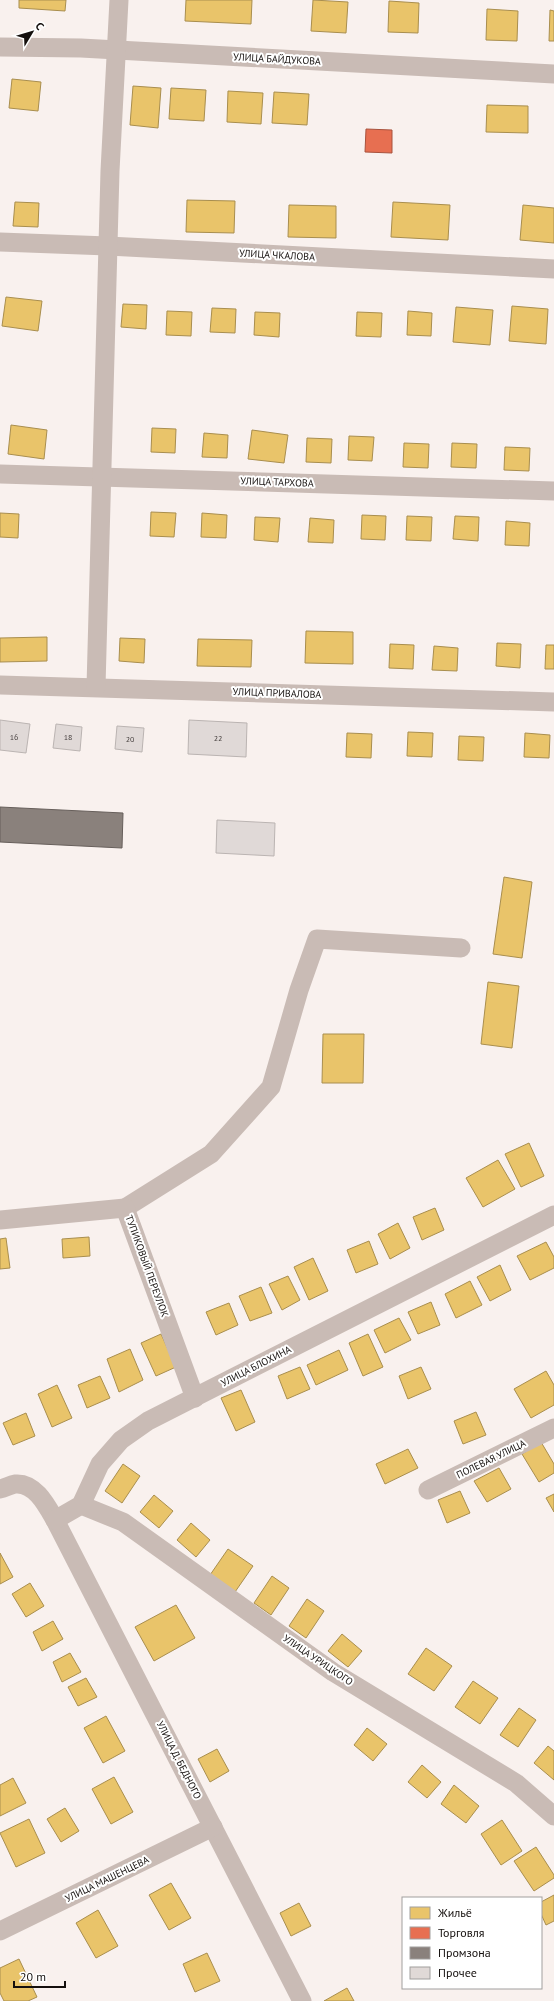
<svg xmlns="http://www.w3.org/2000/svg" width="554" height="2001" font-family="'PT Sans',sans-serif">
  <rect width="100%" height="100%" fill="#f9f1ee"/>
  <g fill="#e9c46a" stroke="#a98e4e">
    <path d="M 19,0 L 66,0 L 65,11 L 19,8 Z"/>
    <path d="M 186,0 L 252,0 L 251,24 L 185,21 Z"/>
    <path d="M 313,0 L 348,2 L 346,33 L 311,31 Z"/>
    <path d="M 389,1 L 419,3 L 418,33 L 388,32 Z"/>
    <path d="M 487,9 L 518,11 L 517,41 L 486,40 Z"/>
    <path d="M 550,10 L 554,11 L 554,41 L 549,41 Z"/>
    <path d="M 12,79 L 41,82 L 38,111 L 9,108 Z"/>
    <path d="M 133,86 L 161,88 L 158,128 L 130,125 Z"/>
    <path d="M 171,88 L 206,90 L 204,121 L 169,119 Z"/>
    <path d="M 228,91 L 263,93 L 261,124 L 227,122 Z"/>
    <path d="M 274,92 L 309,94 L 307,125 L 272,123 Z"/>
    <path d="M 487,105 L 528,106 L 528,133 L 486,132 Z"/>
    <path d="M 187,200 L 235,201 L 234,233 L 186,232 Z"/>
    <path d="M 15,202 L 39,203 L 38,227 L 13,226 Z"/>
    <path d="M 393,202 L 450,205 L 448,240 L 391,237 Z"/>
    <path d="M 289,205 L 336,206 L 336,238 L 288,237 Z"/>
    <path d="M 523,205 L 554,208 L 554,243 L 520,240 Z"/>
    <path d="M 6,297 L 42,301 L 38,331 L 2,326 Z"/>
    <path d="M 123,304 L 147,305 L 146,329 L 121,327 Z"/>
    <path d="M 512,306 L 548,309 L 546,344 L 509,341 Z"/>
    <path d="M 456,307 L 493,310 L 490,345 L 453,342 Z"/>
    <path d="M 212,308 L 236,309 L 235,333 L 210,332 Z"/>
    <path d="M 167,311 L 192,312 L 191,336 L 166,335 Z"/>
    <path d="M 408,311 L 432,313 L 431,336 L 407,335 Z"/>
    <path d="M 255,312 L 280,313 L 279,337 L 254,335 Z"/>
    <path d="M 357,312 L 382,313 L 381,337 L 356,336 Z"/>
    <path d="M 11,425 L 47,430 L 44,459 L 8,454 Z"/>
    <path d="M 152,428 L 176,429 L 175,453 L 151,452 Z"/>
    <path d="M 252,430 L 288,435 L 284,463 L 248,459 Z"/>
    <path d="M 204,433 L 228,435 L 227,458 L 202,457 Z"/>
    <path d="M 349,436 L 374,437 L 372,461 L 348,460 Z"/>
    <path d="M 307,438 L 332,439 L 331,463 L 306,462 Z"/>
    <path d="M 404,443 L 429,444 L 428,468 L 403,467 Z"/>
    <path d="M 452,443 L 477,444 L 476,468 L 451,467 Z"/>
    <path d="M 505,447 L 530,448 L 529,471 L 504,470 Z"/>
    <path d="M 151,512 L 176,513 L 174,537 L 150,536 Z"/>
    <path d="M 0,513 L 19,514 L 18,538 L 0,537 Z"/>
    <path d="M 202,513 L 227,515 L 226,538 L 201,537 Z"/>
    <path d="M 362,515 L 386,516 L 385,540 L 361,539 Z"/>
    <path d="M 407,516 L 432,517 L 431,541 L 406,540 Z"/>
    <path d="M 455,516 L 479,517 L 478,541 L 453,539 Z"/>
    <path d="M 255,517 L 280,518 L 278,542 L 254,540 Z"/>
    <path d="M 310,518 L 334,520 L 333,543 L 308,542 Z"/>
    <path d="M 506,521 L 530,523 L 529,546 L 505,545 Z"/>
    <path d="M 306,631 L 353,632 L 353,664 L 305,663 Z"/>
    <path d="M 47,637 L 47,661 L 0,662 L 0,638 Z"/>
    <path d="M 120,638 L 145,639 L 144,663 L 119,661 Z"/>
    <path d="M 198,639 L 252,640 L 251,667 L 197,666 Z"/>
    <path d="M 497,643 L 521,644 L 520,668 L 496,666 Z"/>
    <path d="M 390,644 L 414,645 L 413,669 L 389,668 Z"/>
    <path d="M 546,645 L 554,645 L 554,669 L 545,669 Z"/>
    <path d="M 434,646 L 458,648 L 457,671 L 432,670 Z"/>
    <path d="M 408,732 L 433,733 L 432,757 L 407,756 Z"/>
    <path d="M 347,733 L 372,734 L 371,758 L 346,757 Z"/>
    <path d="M 525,733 L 550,735 L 549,758 L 524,757 Z"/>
    <path d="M 459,736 L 484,737 L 483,761 L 458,760 Z"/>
    <path d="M 504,877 L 532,882 L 522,958 L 493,954 Z"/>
    <path d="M 488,982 L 519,986 L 512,1048 L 481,1044 Z"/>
    <path d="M 323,1034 L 364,1034 L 363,1083 L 322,1083 Z"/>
    <path d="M 529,1143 L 544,1176 L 521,1187 L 505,1154 Z"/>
    <path d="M 498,1160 L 515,1189 L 483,1207 L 466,1178 Z"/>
    <path d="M 435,1208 L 444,1230 L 422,1240 L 413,1217 Z"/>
    <path d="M 398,1223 L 410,1248 L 390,1259 L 378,1234 Z"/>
    <path d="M 89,1237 L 90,1256 L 63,1258 L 62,1239 Z"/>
    <path d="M 6,1238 L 10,1268 L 0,1269 L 0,1239 Z"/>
    <path d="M 369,1241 L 378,1264 L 356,1273 L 347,1250 Z"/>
    <path d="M 546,1242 L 554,1257 L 554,1268 L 530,1280 L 517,1256 Z"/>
    <path d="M 313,1258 L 328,1291 L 309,1300 L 294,1267 Z"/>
    <path d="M 500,1265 L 511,1290 L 490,1301 L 477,1277 Z"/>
    <path d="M 288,1276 L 300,1300 L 282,1310 L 269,1284 Z"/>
    <path d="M 470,1281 L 482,1305 L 456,1318 L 445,1294 Z"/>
    <path d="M 261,1287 L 272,1313 L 250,1321 L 239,1296 Z"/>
    <path d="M 431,1302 L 440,1325 L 418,1334 L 408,1312 Z"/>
    <path d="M 229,1303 L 238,1325 L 216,1335 L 206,1312 Z"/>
    <path d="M 399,1318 L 411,1340 L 385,1353 L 374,1330 Z"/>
    <path d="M 161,1334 L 176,1367 L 156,1376 L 141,1343 Z"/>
    <path d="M 368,1334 L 383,1367 L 363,1376 L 349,1343 Z"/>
    <path d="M 130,1349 L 143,1380 L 119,1392 L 107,1359 Z"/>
    <path d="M 339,1350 L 348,1370 L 316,1385 L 307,1365 Z"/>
    <path d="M 300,1367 L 310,1389 L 287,1399 L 278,1376 Z"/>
    <path d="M 421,1367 L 431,1389 L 408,1399 L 399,1376 Z"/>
    <path d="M 546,1371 L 554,1385 L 554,1405 L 531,1418 L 514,1389 Z"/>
    <path d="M 100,1376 L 110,1398 L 87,1408 L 78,1385 Z"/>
    <path d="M 57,1385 L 72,1418 L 52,1427 L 38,1394 Z"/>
    <path d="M 241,1390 L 255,1422 L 236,1431 L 221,1398 Z"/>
    <path d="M 476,1412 L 486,1435 L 463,1444 L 454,1421 Z"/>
    <path d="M 26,1413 L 35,1436 L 13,1445 L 3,1423 Z"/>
    <path d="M 541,1442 L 554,1464 L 554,1473 L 539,1482 L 522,1454 Z"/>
    <path d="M 408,1449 L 418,1468 L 385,1484 L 376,1464 Z"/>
    <path d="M 123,1464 L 140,1476 L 122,1503 L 105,1491 Z"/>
    <path d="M 499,1468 L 511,1489 L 487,1502 L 474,1481 Z"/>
    <path d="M 460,1491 L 470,1513 L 447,1523 L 438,1500 Z"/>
    <path d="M 554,1494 L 554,1512 L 546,1498 Z"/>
    <path d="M 154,1495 L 173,1511 L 159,1528 L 140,1512 Z"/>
    <path d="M 191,1523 L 210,1540 L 196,1557 L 177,1540 Z"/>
    <path d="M 228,1549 L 253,1566 L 235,1592 L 210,1575 Z"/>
    <path d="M 0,1553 L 13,1577 L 0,1584 Z"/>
    <path d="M 272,1576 L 289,1588 L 271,1615 L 254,1603 Z"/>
    <path d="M 30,1583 L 44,1606 L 26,1617 L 12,1594 Z"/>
    <path d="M 307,1599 L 324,1611 L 306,1638 L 289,1626 Z"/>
    <path d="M 176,1605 L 195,1638 L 154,1661 L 135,1627 Z"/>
    <path d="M 53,1621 L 63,1639 L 42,1651 L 33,1632 Z"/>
    <path d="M 342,1634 L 362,1651 L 348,1667 L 328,1651 Z"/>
    <path d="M 426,1648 L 452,1666 L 434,1691 L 408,1674 Z"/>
    <path d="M 70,1653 L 81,1672 L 62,1682 L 53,1662 Z"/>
    <path d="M 86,1678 L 97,1697 L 78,1706 L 68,1687 Z"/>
    <path d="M 473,1681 L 498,1698 L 480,1724 L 455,1707 Z"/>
    <path d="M 519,1708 L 536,1720 L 518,1747 L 500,1735 Z"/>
    <path d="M 106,1716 L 125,1751 L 103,1763 L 84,1728 Z"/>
    <path d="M 367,1728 L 387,1744 L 373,1761 L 354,1745 Z"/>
    <path d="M 548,1746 L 554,1751 L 554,1780 L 534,1763 Z"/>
    <path d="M 217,1749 L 229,1771 L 210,1782 L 198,1759 Z"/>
    <path d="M 422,1765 L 441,1782 L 427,1798 L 408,1782 Z"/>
    <path d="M 114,1777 L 133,1812 L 111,1824 L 92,1789 Z"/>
    <path d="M 13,1778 L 26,1803 L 0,1816 L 0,1785 Z"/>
    <path d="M 454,1785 L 479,1806 L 466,1823 L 441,1804 Z"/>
    <path d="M 65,1808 L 79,1831 L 61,1842 L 47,1819 Z"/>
    <path d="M 29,1819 L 45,1853 L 16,1867 L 0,1833 Z"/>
    <path d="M 502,1820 L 522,1851 L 501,1865 L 481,1834 Z"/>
    <path d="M 536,1847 L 554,1875 L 554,1878 L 534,1891 L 514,1861 Z"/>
    <path d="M 171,1883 L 191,1918 L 169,1930 L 149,1895 Z"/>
    <path d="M 554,1895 L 554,1921 L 546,1925 L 541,1914 L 541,1902 Z"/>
    <path d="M 299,1903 L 311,1926 L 291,1936 L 280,1913 Z"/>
    <path d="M 98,1910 L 118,1946 L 96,1958 L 76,1923 Z"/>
    <path d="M 207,1953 L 220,1981 L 195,1992 L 183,1964 Z"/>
    <path d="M 19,1959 L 37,1997 L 28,2001 L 4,2001 L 0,1993 L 0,1968 Z"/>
    <path d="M 347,1988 L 354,2001 L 324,2001 Z"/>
  </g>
  <path fill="#e76f51" stroke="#a8523d" d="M 366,129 L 392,130 L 392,153 L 365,152 Z"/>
  <path fill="#8a817c" stroke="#675f5b" d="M 0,807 L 123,813 L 122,848 L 0,842 Z"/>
  <g fill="#e0d9d7" stroke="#bbb4b2">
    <path d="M 0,720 L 30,724 L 26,753 L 0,750 Z"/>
    <path d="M 189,720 L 247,723 L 246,757 L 188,754 Z"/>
    <path d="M 56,724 L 82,727 L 80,751 L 53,748 Z"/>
    <path d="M 117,726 L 144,728 L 142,752 L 115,749 Z"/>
    <path d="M 217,820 L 275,823 L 274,856 L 216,853 Z"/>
  </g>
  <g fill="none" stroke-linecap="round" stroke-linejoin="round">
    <g stroke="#c9bbb5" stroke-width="19">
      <path d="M 0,47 L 81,48 L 554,74"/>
      <path d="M 0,242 L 108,246 L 554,269"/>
      <path d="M 0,474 L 554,491"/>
      <path d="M 0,685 L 554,702"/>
      <path d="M 96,687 L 110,171 L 119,0"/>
      <path d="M 125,1208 L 211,1154 L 271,1087 L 299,990 L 317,939 L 461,948"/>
      <path d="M 0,1220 L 125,1208 L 195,1398"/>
      <path d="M 0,1489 C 5,1488 10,1485 15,1484 C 35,1482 47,1506 55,1520 L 302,2001"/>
      <path d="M 428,1490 L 554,1428"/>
      <path d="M 81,1505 L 123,1522 L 333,1672 L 516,1783 L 554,1816"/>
      <path d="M 55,1520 L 81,1505 L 100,1464 L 121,1440 L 148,1421 L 554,1215"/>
      <path d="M 0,1931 L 213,1827"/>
    </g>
  </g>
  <g text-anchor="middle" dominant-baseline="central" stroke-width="4" stroke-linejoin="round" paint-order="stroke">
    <g font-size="8" fill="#484240">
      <text x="14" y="737">16</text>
      <text x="68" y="737">18</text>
      <text x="218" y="738">22</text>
      <text x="130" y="739">20</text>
    </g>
    <g font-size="10" fill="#140f0d" stroke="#fff">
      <text transform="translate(277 59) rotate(3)">УЛИЦА БАЙДУКОВА</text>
      <text transform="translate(277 255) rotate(3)">УЛИЦА ЧКАЛОВА</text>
      <text transform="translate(277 482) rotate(2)">УЛИЦА ТАРХОВА</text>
      <text transform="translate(277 693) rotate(2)">УЛИЦА ПРИВАЛОВА</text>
      <text transform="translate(147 1266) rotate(70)">ТУПИКОВЫЙ ПЕРЕУЛОК</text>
      <text transform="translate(256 1366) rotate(-27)">УЛИЦА БЛОХИНА</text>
      <text transform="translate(491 1459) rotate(-26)">ПОЛЕВАЯ УЛИЦА</text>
      <text transform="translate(318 1660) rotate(34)">УЛИЦА УРИЦКОГО</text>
      <text transform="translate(179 1760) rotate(63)">УЛИЦА Д. БЕДНОГО</text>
      <text transform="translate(107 1879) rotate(-26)">УЛИЦА МАШЕНЦЕВА</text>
    </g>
  </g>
  <rect x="402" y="1897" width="140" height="92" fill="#ffffff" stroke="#a19f9e"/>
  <rect x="410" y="1907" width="20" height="12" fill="#e9c46a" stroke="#a19f9e"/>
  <text x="438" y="1917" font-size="12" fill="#140f0d">Жильё</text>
  <rect x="410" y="1927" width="20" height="12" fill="#e76f51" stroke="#a19f9e"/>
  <text x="438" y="1937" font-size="12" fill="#140f0d">Торговля</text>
  <rect x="410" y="1947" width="20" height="12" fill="#8a817c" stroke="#a19f9e"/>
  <text x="438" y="1957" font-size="12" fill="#140f0d">Промзона</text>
  <rect x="410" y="1967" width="20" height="12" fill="#e0d9d7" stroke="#a19f9e"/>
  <text x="438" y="1977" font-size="12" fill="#140f0d">Прочее</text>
  <g transform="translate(32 32) rotate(52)" stroke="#ffffff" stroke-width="3" paint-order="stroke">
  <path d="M0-3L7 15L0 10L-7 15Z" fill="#140f0d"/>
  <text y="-6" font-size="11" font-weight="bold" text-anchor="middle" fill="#140f0d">С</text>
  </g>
  <path d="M14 1981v6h51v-6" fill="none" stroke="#140f0d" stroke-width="2"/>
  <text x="20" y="1981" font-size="12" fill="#140f0d" stroke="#ffffff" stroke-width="3" paint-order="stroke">20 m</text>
</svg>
